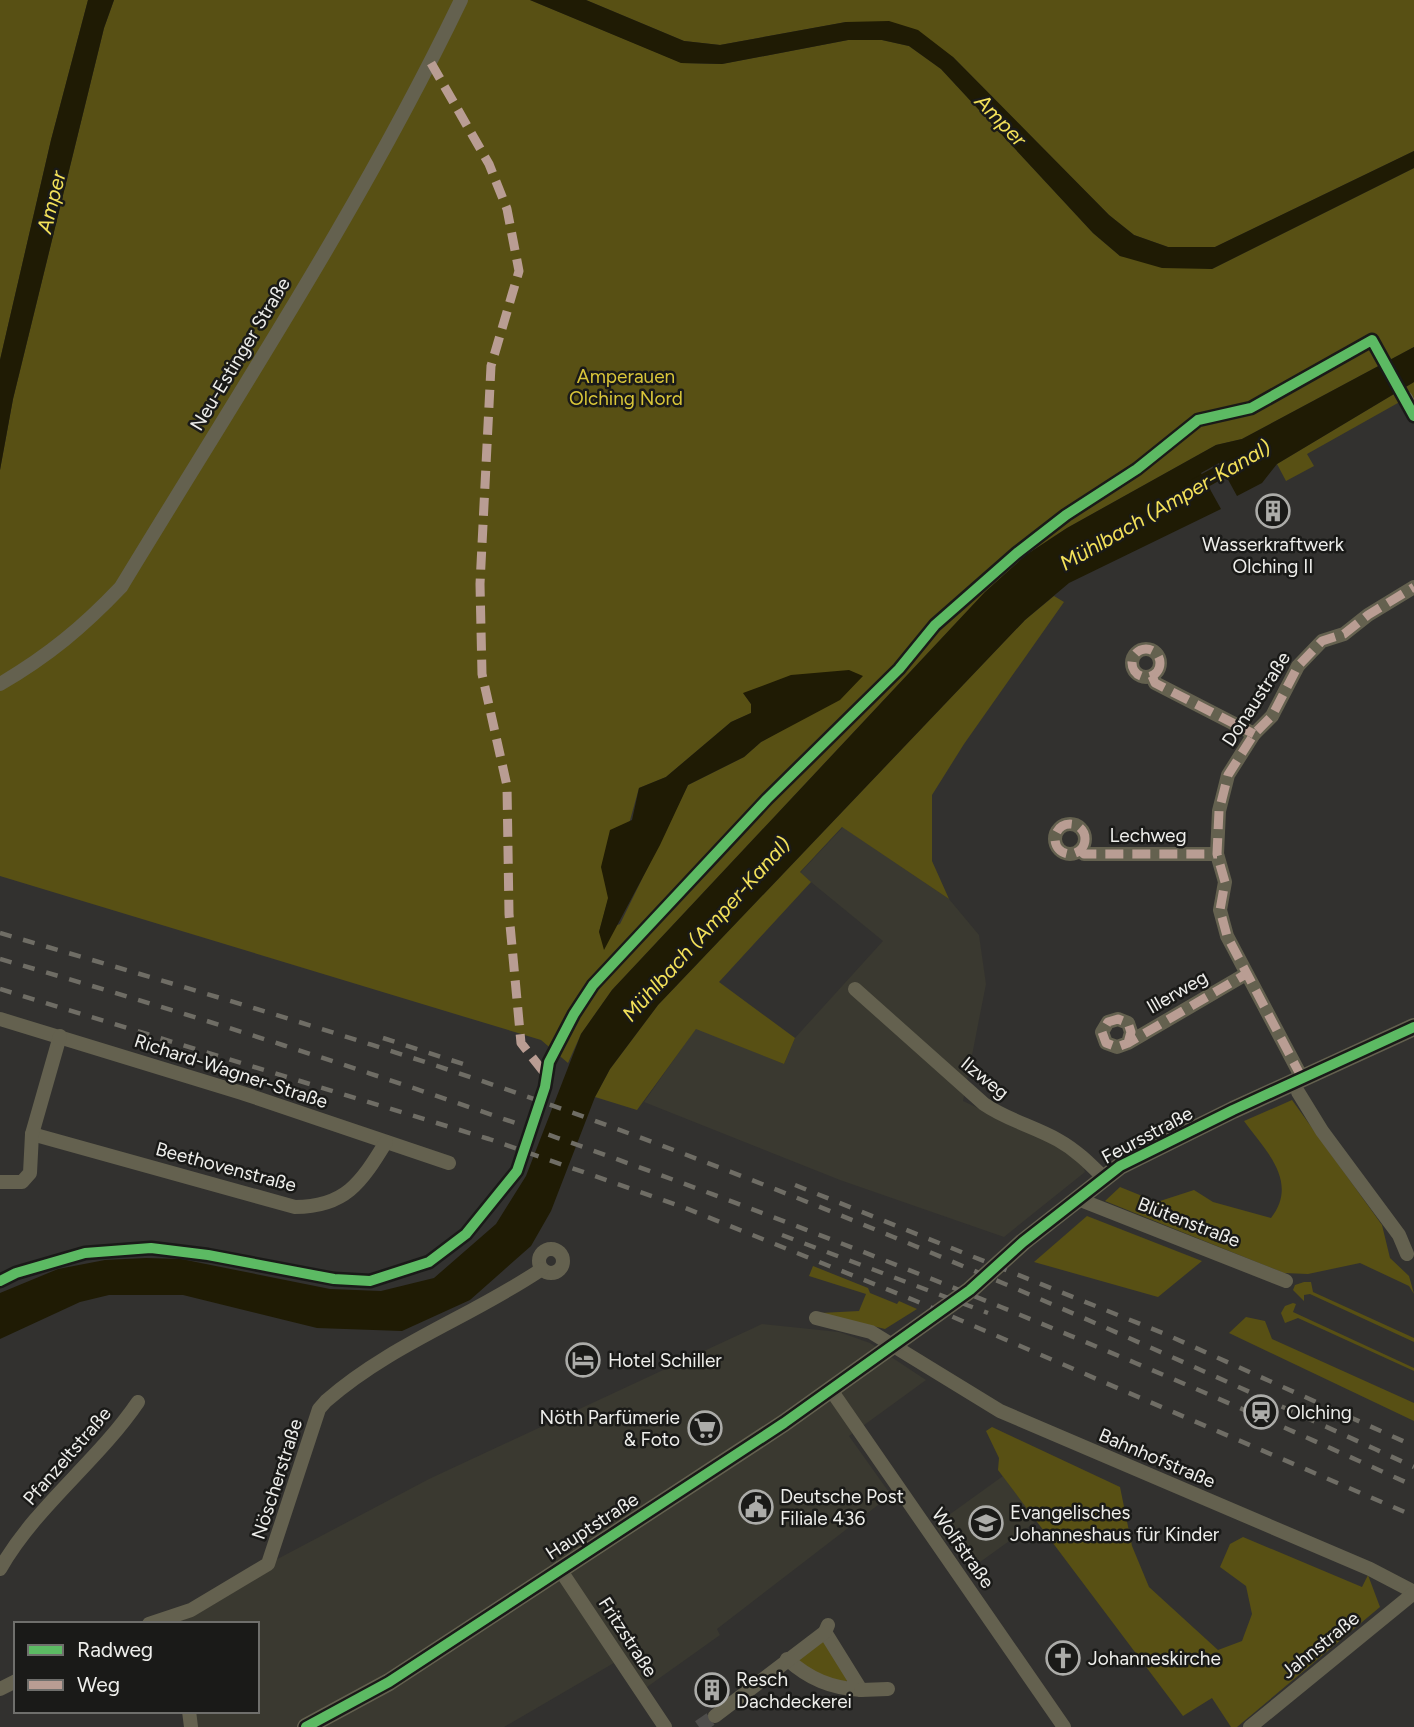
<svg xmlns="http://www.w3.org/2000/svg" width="1414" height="1727" font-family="Figtree,sans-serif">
  <rect width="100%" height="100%" fill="#32312f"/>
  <g fill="#3a3930">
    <path d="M 843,827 L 949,899 L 979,935 L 986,984 L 963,1101 L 1068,1150 L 1082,1162 L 1085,1172 L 1004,1237 L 840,1180 L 644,1102 L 696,1028 L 784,1064 L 795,1038 L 883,941 L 800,873 Z"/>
    <path d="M 762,1324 L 839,1332 L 870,1343 L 926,1380 L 849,1436 L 891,1495 L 717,1629 L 720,1635 L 640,1692 L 619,1660 L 504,1727 L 190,1727 L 187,1711 L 257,1711 L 257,1624 L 177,1624 L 176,1617 L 268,1564 L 429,1479 Z"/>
    <path d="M 1003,1476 L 1037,1521 L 973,1567 L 952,1536 L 945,1541 L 935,1525 Z"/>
  </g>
  <g fill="#585014" fill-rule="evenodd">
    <path d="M 0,0 L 88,0 L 51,140 L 0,360 Z"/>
    <path d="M 114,0 L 530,0 L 682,63 L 722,64 L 848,40 L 882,40 L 909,46 L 941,69 L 1093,233 L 1120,256 L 1212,269 L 1414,168 L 1414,347 L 1242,439 L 1216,445 L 1067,528 L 1026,555 L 985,592 L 612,990 L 581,1034 L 568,1063 L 541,1040 L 0,876 L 0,470 L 13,399 L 104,28 ZM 743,693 L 789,726 L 761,742 L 744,757 L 688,785 L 620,924 L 599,932 L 639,788 L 666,777 L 731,722 L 751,713 L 751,704 Z"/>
    <path d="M 586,0 L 1414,0 L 1414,151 L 1215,247 L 1168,247 L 1134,235 L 1109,215 L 953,57 L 846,22 L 720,45 L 684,41 Z"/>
    <path d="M 1414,382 L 1414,408 L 1405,399 L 1307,454 L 1314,466 L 1286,481 L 1277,464 Z"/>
    <path d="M 1054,596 L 1064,602 L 964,744 L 932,795 L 932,861 L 949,899 L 842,827 L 800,872 L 811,882 L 719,982 L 795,1038 L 784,1064 L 696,1029 L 637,1110 L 595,1097 L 610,1069 L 658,1005 L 1025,620 Z"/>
    <path d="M 1292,1100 L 1382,1225 L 1390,1258 L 1409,1276 L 1414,1294 L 1409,1286 L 1360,1263 L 1308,1274 L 1284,1273 L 1105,1201 L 1120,1187 L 1157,1202 L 1194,1190 L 1213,1202 L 1271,1218 C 1299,1182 1266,1151 1244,1121 Z"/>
    <path d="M 1087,1216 L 1202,1261 L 1158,1297 L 1034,1262 Z"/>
    <path d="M 813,1266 L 868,1288 L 870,1293 L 897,1304 L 899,1301 L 917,1309 L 885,1329 L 820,1313 L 859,1311 L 866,1294 L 809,1276 Z"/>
    <path d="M 1304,1282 L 1311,1282 L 1313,1292 L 1414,1338 L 1414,1342 L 1310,1294 L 1304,1295 L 1304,1301 L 1293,1290 L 1295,1285 Z"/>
    <path d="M 1293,1303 L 1296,1304 L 1293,1312 L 1414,1368 L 1414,1371 L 1298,1318 L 1285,1323 L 1281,1313 L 1285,1306 Z"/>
    <path d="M 1246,1317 L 1265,1321 L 1272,1339 L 1414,1403 L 1414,1421 L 1229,1333 Z"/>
    <path d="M 992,1427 L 1120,1487 L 1132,1546 L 1149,1587 L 1218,1650 L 1242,1641 L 1252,1614 L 1246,1586 L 1220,1567 L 1230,1544 L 1243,1537 L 1362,1587 L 1368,1575 L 1380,1607 L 1237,1727 L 1231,1727 L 1212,1698 L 1183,1716 L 998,1470 L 999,1458 L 986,1431 Z"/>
    <path d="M 824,1638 L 848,1680 L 845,1682 L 814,1674 L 794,1660 Z"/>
  </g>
  <g fill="#1f1b04">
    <path d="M 88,0 L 114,0 L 104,28 L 13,399 L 0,470 L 0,360 L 51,140 Z"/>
    <path d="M 530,0 L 586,0 L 684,41 L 720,45 L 846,22 L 889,21 L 918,30 L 953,57 L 1109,215 L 1134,235 L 1168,247 L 1215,247 L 1414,151 L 1414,168 L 1212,269 L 1162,268 L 1120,256 L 1093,233 L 941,69 L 909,46 L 882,40 L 848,40 L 722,64 L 681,63 Z"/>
    <path d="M 1414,347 L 1414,382 L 1277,464 L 1262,483 L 1237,496 L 1219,463 L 1201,473 L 1221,509 L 1069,583 L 1025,620 L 658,1005 L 610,1069 L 595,1097 L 551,1211 L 531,1246 L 470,1300 L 402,1331 L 317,1328 L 183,1295 L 109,1295 L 80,1302 L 0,1339 L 0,1293 L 58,1269 L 105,1260 L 146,1258 L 181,1259 L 330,1289 L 381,1291 L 434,1278 L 496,1224 L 526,1176 L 581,1034 L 612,990 L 985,592 L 1026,555 L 1067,528 L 1216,445 L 1242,439 Z"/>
    <path d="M 849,670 L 863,676 L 840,700 L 761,742 L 744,757 L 688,785 L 660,845 L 604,950 L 599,932 L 608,898 L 601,867 L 610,830 L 632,820 L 639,788 L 666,777 L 731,722 L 751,713 L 751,704 L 743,693 L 791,675 Z"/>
  </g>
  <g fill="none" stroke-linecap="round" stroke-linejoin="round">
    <path stroke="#1f1b04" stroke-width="14" d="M 1191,488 L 1237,463"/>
    <path stroke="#4e4d4b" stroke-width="14" stroke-dasharray="14 7" stroke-linecap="butt" d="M 699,1727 L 715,1716"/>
    <g stroke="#64614f" stroke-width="14">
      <path d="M 1406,398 L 1414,416"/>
      <circle cx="1146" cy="663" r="14"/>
      <path d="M 1152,676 L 1155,683 L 1254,734"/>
      <path d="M 0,684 C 48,656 83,627 121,587 C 238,394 363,204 461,0"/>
      <circle cx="1070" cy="839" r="15"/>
      <path d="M 1080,850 L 1084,854 L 1217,854"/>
      <path d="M 855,989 L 984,1104 C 1007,1120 1033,1126 1058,1140 C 1076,1150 1089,1163 1104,1178"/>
      <path d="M 0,1019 L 242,1093 L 449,1163"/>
      <path d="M 1128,1043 L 1131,1032 L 1128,1023 L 1118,1019 L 1108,1022 L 1102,1032 L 1106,1043 L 1117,1047 L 1128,1043 L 1246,974"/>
      <path d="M 1302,1078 L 1227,936 L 1220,910 L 1225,882 L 1217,854 L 1219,811 L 1228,775 L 1254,734 L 1272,716 L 1298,666 L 1322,641 L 1344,634 L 1368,615 L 1414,587"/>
      <path d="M 1298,1092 L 1322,1131 L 1399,1235 L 1407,1254"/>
      <path d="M 32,1134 L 295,1207 C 345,1207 361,1183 386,1142"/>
      <path d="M 0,1182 L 22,1182 L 30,1173 L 32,1134 L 60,1036"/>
      <path d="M 1078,1199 L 1286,1281"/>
      <circle cx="551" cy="1261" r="12"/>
      <path d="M 816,1318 L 871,1332 L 1000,1411 L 1370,1569 L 1414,1592"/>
      <path d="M 831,1390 L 1064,1727"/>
      <path d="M 559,1568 L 665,1727"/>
      <path d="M 0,1569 C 36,1506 97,1462 138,1402"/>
      <path d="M 149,1624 L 191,1610 L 268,1564 L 319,1409 L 326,1401 C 391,1344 471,1317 542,1269"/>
      <path d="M 787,1659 C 809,1679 831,1688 861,1690 L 825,1632"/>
      <path d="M 0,1689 L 16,1681"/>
      <path d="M 861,1690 L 888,1689"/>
      <path d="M 189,1711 L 191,1727"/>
      <path d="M 715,1716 L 825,1632 L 828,1625"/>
      <path d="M 1250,1727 L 1414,1593"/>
    </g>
    <path stroke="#64614f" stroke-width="18" d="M 306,1727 L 389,1682 L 784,1423 L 970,1290 L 1023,1242 L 1120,1166 L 1233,1110 L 1414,1027"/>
    <g stroke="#6f6d65" stroke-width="4.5" stroke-dasharray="12 12" stroke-linecap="butt">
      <path d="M 0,933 C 205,993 409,1052 609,1126 C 883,1226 1149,1345 1414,1467"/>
      <path d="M 0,959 C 484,1098 956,1276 1414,1486"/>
      <path d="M 0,989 L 489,1139 L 683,1207 L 916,1301 L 1414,1516"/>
      <path d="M 383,1038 L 463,1064"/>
      <path d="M 795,1185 L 1165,1334 L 1414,1446"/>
      <path d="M 782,1235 L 988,1313"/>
    </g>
    <g stroke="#b99d93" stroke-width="9" stroke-dasharray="18 9" stroke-linecap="butt">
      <path d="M 431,63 L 489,164 L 507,209 L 519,271 L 491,366 L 480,584 L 482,674 L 507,786 L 509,914 L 521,1043 L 546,1075"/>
      <circle cx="1146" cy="663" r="14"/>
      <path d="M 1152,676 L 1155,683 L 1254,734"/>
      <circle cx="1070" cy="839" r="15"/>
      <path d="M 1080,850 L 1084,854 L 1217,854"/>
      <path d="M 1128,1043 L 1131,1032 L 1128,1023 L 1118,1019 L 1108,1022 L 1102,1032 L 1106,1043 L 1117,1047 L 1128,1043 L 1246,974"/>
      <path d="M 1302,1078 L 1227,936 L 1220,910 L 1225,882 L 1217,854 L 1219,811 L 1228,775 L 1254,734 L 1272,716 L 1298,666 L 1322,641 L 1344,634 L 1368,615 L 1414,587"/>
    </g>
    <defs>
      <g id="cycleway">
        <path d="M 0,1281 L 16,1273 L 85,1253 L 151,1248 L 208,1255 L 334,1279 L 370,1281 L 429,1262 L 466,1234 L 517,1171 L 545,1087 L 549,1062 L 574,1014 L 593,985 L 767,799 L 899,669 L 935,625 L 1017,553 L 1066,515 L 1137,469 L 1198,420 L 1251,408 L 1372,340 L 1414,416"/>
        <path d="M 306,1727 L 389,1682 L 784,1423 L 970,1290 L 1023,1242 L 1120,1166 L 1233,1110 L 1414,1027"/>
      </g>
    </defs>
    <use href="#cycleway" stroke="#1a1a18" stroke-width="15"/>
    <use href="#cycleway" stroke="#5cba63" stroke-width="10"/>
  </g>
  <defs>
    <symbol id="building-ring" viewBox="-11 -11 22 22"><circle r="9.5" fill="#1a1a18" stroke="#acaca9" stroke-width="1.5"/><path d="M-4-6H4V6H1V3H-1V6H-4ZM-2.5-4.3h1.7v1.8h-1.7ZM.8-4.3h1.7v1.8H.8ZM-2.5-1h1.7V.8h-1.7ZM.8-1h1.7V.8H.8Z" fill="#acaca9"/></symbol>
    <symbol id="hotel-ring" viewBox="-11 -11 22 22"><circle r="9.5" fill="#1a1a18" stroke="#acaca9" stroke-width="1.5"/><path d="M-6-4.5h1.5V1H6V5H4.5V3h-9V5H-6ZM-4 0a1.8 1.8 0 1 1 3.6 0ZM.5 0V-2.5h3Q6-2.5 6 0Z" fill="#acaca9"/></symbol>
    <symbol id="station-ring" viewBox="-11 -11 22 22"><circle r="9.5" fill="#1a1a18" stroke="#acaca9" stroke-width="1.5"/><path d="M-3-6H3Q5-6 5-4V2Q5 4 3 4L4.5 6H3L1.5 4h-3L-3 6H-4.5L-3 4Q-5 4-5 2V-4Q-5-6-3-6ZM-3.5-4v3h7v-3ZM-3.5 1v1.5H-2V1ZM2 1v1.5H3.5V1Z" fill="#acaca9"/></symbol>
    <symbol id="supermarket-ring" viewBox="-11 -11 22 22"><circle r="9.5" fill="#1a1a18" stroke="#acaca9" stroke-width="1.5"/><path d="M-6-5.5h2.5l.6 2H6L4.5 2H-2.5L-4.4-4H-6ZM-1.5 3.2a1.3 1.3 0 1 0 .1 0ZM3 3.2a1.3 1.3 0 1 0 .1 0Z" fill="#acaca9"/></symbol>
    <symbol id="civic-ring" viewBox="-11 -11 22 22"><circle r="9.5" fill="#1a1a18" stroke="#acaca9" stroke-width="1.5"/><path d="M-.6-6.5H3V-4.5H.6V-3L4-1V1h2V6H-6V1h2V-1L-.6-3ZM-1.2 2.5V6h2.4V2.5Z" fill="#acaca9"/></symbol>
    <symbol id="school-ring" viewBox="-11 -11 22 22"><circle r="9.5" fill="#1a1a18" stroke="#acaca9" stroke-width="1.5"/><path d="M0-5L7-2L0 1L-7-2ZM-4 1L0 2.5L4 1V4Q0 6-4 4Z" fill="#acaca9"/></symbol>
    <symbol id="church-ring" viewBox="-11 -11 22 22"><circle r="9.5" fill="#1a1a18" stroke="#acaca9" stroke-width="1.5"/><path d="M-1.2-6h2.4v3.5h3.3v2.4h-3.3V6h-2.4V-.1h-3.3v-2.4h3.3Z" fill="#acaca9"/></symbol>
  </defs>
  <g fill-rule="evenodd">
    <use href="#building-ring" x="1254" y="492" width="38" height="38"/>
    <use href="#hotel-ring" x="564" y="1341" width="38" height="38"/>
    <use href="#station-ring" x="1242" y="1393" width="38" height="38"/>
    <use href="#supermarket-ring" x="686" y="1409" width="38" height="38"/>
    <use href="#civic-ring" x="737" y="1488" width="38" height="38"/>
    <use href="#school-ring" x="967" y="1504" width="38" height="38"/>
    <use href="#church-ring" x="1044" y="1639" width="38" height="38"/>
    <use href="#building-ring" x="693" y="1671" width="38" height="38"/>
  </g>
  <g text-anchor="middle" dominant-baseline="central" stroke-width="5" stroke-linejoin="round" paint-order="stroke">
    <g font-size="19" fill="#eeeeeb" stroke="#1a1a18">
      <text transform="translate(240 354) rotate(-59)">Neu-Estinger Straße</text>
      <text transform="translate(1256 699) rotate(-57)">Donaustraße</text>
      <text x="1148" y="835">Lechweg</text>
      <text transform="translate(1177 992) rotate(-30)">Illerweg</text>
      <text transform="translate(231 1071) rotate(18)">Richard-Wagner-Straße</text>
      <text transform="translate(985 1078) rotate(39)">Ilzweg</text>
      <text transform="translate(1147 1135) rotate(-28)">Feursstraße</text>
      <text transform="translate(226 1167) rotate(15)">Beethovenstraße</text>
      <text transform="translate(1189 1222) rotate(21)">Blütenstraße</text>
      <text transform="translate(67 1456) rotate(-49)">Pfanzeltstraße</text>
      <text transform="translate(1157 1458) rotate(23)">Bahnhofstraße</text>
      <text transform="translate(277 1479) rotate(-72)">Nöscherstraße</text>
      <text transform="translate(592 1526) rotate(-33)">Hauptstraße</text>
      <text transform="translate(963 1548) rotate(55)">Wolfstraße</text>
      <text transform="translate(628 1637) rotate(57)">Fritzstraße</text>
      <text transform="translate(1320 1645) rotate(-39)">Jahnstraße</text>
    </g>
    <g font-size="19" fill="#d9c639" stroke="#1a1a18">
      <text x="626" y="376">Amperauen<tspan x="626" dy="22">Olching Nord</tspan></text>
    </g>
    <g font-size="19" fill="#eeeeeb" stroke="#1a1a18" text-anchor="start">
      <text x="1273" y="544" text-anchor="middle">Wasserkraftwerk<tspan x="1273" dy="22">Olching II</tspan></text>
      <text x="608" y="1360">Hotel Schiller</text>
      <text x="1286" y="1412">Olching</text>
      <text x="680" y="1417" text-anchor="end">Nöth Parfümerie<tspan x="680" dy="22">&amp; Foto</tspan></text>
      <text x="780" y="1496">Deutsche Post<tspan x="780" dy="22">Filiale 436</tspan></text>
      <text x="1010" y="1512">Evangelisches<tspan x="1010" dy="22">Johanneshaus für Kinder</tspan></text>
      <text x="1088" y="1658">Johanneskirche</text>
      <text x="736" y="1679">Resch<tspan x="736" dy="22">Dachdeckerei</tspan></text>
    </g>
    <g font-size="21" font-style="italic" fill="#f3e159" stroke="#1a1a18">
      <text transform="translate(1001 120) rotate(46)">Amper</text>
      <text transform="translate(51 202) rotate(-76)">Amper</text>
      <text transform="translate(1165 505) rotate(-30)">Mühlbach (Amper-Kanal)</text>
      <text transform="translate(706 929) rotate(-48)">Mühlbach (Amper-Kanal)</text>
    </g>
  </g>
  <rect x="14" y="1622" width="245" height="91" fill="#1a1a18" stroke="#6f6f6c" stroke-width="2"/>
  <rect x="28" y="1645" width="35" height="10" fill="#5cba63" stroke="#6f6f6c" stroke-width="2"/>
  <text x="77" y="1657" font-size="21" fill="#eeeeeb">Radweg</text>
  <rect x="28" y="1680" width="35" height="10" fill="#b99d93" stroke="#6f6f6c" stroke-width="2"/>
  <text x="77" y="1692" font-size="21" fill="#eeeeeb">Weg</text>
</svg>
